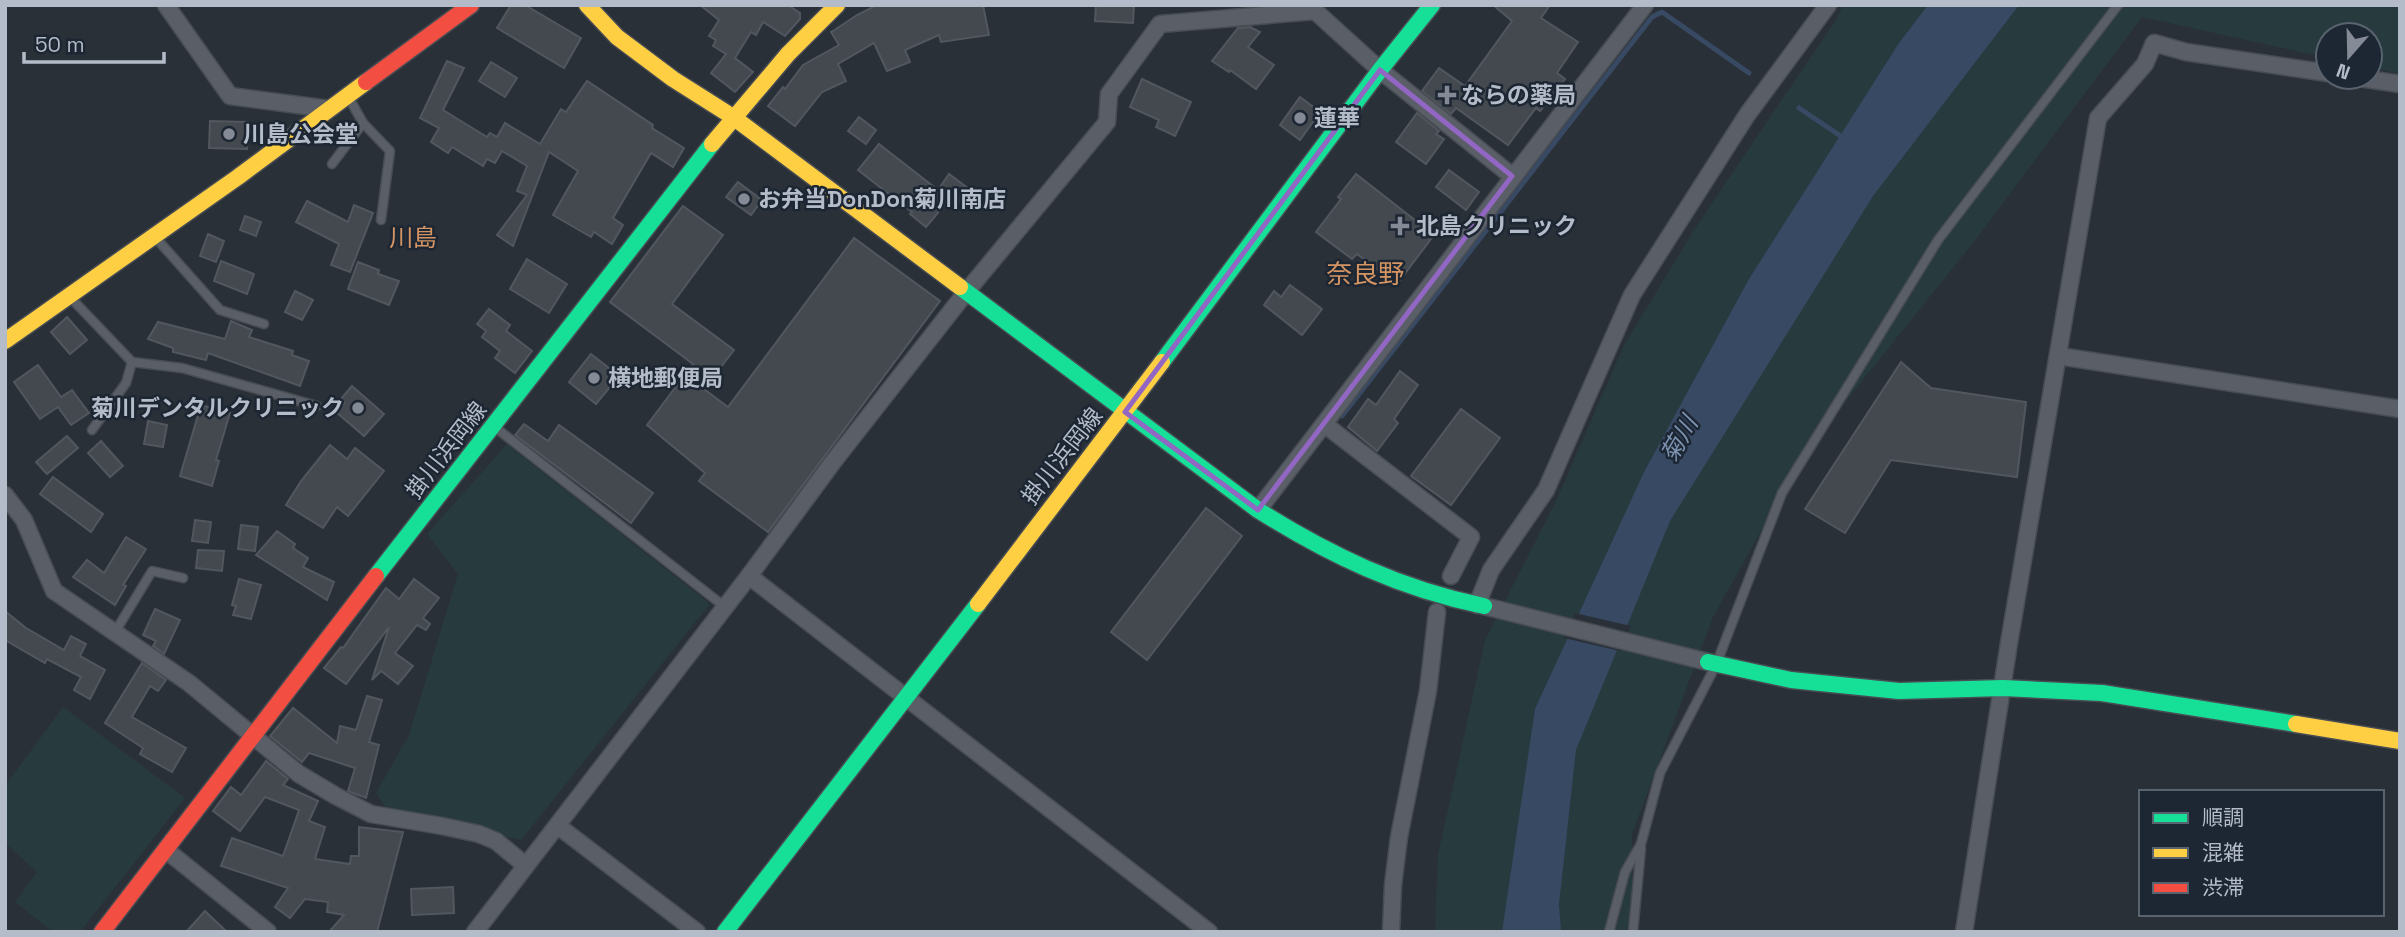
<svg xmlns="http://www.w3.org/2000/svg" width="2405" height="937" font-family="'Space Grotesk','Noto Sans JP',sans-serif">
  <rect width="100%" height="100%" fill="#2a3038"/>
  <g fill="#273a3e">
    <path d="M 1843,5 L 2400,5 L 2400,74 L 2370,67 L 2370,35 L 2328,35 L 2328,58 L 2142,17 L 1973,243 L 1805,452 L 1713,617 L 1632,834 L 1633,932 L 1435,932 L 1438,855 L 1485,640 L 1557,499 L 1624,345 L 1694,230 L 1837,18 Z"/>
    <path d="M 507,444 L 710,604 L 521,840 L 386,808 L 376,793 L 409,735 L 458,574 L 427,534 Z"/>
    <path d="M 63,707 L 185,798 L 80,932 L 53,932 L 15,902 L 37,872 L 5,843 L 5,786 Z"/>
  </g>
  <path fill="#384963" d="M 1928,5 L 2019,5 L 1873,196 L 1670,521 L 1576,750 L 1559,904 L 1561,932 L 1502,932 L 1535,709 L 1644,472 L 1749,279 L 1899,43 Z"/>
  <path fill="#2a3038" d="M 1575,613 L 1631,626 L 1620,651 L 1564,638 Z"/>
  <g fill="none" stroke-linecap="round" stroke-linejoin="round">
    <g stroke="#384963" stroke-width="5">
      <path d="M 1799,108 L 1845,139"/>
      <path d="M 1342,416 L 1652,17 L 1662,12 L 1749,73"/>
    </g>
  </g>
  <g fill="#444950" stroke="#52575f" stroke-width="2">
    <path d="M 511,5 L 525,5 L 581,38 L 564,68 L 497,28 Z"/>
    <path d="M 700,5 L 788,5 L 800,13 L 800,19 L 785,36 L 763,22 L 756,35 L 751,32 L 735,58 L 753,72 L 735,92 L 711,73 L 726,54 L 713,46 L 716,40 L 709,36 L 719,20 Z"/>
    <path d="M 877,5 L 983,5 L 989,35 L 941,42 L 939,35 L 905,50 L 910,62 L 887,71 L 874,43 L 838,64 L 846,81 L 822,92 L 795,126 L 768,106 L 783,87 L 785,89 L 803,65 L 839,45 L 831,32 L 833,31 L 857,15 Z"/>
    <path d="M 1096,5 L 1134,5 L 1133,23 L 1095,21 Z"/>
    <path d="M 1493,5 L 1550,5 L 1541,18 L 1578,42 L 1557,73 L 1565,79 L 1540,111 L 1536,108 L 1508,145 L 1456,108 L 1451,114 L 1422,91 L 1439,68 L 1465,86 L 1512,21 Z"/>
    <path d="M 1250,27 L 1260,32 L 1248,47 L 1274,65 L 1256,89 L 1230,70 L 1229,72 L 1212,61 L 1238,28 Z"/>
    <path d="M 447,61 L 464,68 L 443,110 L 487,137 L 490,133 L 497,137 L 505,123 L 540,144 L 561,109 L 566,112 L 587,81 L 653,125 L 652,128 L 684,148 L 673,167 L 651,153 L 613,218 L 623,225 L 612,244 L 594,232 L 591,237 L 553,215 L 578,171 L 549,152 L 513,246 L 497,235 L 527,195 L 517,191 L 527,166 L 502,151 L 495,163 L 487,159 L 483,166 L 452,147 L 448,153 L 431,142 L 439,128 L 420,118 Z"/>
    <path d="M 491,62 L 517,78 L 505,97 L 479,81 Z"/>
    <path d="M 1142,79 L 1191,102 L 1175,136 L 1156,127 L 1159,120 L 1130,107 Z"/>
    <path d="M 1300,97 L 1320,112 L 1300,140 L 1280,125 Z"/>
    <path d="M 1417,113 L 1439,131 L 1436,134 L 1444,139 L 1426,164 L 1396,142 Z"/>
    <path d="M 859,117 L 876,130 L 866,144 L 848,131 Z"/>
    <path d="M 210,121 L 248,122 L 247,149 L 209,148 Z"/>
    <path d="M 879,144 L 938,190 L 949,174 L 969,189 L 960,202 L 952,196 L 926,227 L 910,214 L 912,212 L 858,170 Z"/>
    <path d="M 1449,170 L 1479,192 L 1466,210 L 1436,187 Z"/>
    <path d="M 1356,174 L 1434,235 L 1397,284 L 1357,254 L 1352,259 L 1316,232 L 1341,199 L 1338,197 Z"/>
    <path d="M 738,182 L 762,200 L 751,215 L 726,197 Z"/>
    <path d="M 307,201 L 348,222 L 354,205 L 373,213 L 350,272 L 331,265 L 339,244 L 296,222 Z"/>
    <path d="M 683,206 L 723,235 L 672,304 L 734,350 L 704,389 L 728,407 L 854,238 L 940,301 L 768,532 L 699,481 L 705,473 L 647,425 L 693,364 L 610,302 Z"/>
    <path d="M 245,216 L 261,222 L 256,236 L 240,230 Z"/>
    <path d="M 208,234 L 224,241 L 216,262 L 200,256 Z"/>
    <path d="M 527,259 L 567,284 L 549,313 L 510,289 Z"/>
    <path d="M 221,261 L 254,274 L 247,294 L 214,281 Z"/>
    <path d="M 358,262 L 379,270 L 378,274 L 399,281 L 389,305 L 348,289 Z"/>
    <path d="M 1290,285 L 1322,309 L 1302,335 L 1264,305 L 1274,291 L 1281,297 Z"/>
    <path d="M 295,291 L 313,300 L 302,320 L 285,312 Z"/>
    <path d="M 489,309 L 510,325 L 506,331 L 532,351 L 515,373 L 495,358 L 500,351 L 482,337 L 486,331 L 477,324 Z"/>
    <path d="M 67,317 L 87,340 L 70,354 L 51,332 Z"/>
    <path d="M 231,321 L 252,330 L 249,337 L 293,351 L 292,355 L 309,361 L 300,386 L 208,353 L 206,360 L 173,352 L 173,348 L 148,339 L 158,322 L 225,339 Z"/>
    <path d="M 591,354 L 619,376 L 596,404 L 569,382 Z"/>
    <path d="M 1901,362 L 1931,388 L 2026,402 L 2017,477 L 1891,460 L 1845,533 L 1805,509 Z"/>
    <path d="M 38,365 L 61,397 L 72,390 L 89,413 L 71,425 L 58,407 L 40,419 L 14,382 Z"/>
    <path d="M 1400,371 L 1418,385 L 1394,419 L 1398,423 L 1377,451 L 1348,427 L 1368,399 L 1376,405 Z"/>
    <path d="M 352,386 L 384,414 L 364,436 L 336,412 L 344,403 L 340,400 Z"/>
    <path d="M 201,405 L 230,413 L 216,460 L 219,461 L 212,486 L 180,476 Z"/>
    <path d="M 1461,409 L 1500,438 L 1451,505 L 1411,476 Z"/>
    <path d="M 148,421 L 167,425 L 163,447 L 144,444 Z"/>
    <path d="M 524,424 L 548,441 L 559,425 L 653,493 L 631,523 L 515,435 Z"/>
    <path d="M 67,436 L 78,448 L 47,474 L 36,462 Z"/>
    <path d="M 101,441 L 123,466 L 110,477 L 88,453 Z"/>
    <path d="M 330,445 L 347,459 L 355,448 L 384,471 L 348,516 L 337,507 L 323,528 L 286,505 L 301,481 Z"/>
    <path d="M 53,477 L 103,514 L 91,532 L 40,494 Z"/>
    <path d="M 1206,508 L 1242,536 L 1147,660 L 1111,632 Z"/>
    <path d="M 195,520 L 211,522 L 208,543 L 192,541 Z"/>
    <path d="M 241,525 L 258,527 L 255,551 L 238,549 Z"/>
    <path d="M 277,531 L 295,544 L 293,548 L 308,558 L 303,567 L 334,582 L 327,600 L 256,555 Z"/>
    <path d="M 126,537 L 146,549 L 123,585 L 126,586 L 115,605 L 73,577 L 87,560 L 104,573 Z"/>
    <path d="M 198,550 L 224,551 L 222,571 L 196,568 Z"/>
    <path d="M 239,579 L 261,585 L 251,619 L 233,615 L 236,606 L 232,605 Z"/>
    <path d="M 414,579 L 439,598 L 423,618 L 430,624 L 426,630 L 417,625 L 395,653 L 413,666 L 398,684 L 381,671 L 372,680 L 389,627 L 346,684 L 324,668 L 341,647 L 343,648 L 386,588 L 399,599 Z"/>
    <path d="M 155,609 L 180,620 L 164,654 L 153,646 L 156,641 L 143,635 Z"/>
    <path d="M 5,611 L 26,628 L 64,650 L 71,636 L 86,644 L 80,656 L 105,670 L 90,699 L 74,690 L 81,677 L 47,659 L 45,663 L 5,640 Z"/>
    <path d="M 142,663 L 166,680 L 158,691 L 150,686 L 132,717 L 186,748 L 172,772 L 140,754 L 143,748 L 105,723 Z"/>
    <path d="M 367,696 L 382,700 L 369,742 L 379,745 L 366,798 L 348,791 L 355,768 L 309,753 L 302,762 L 270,736 L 293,708 L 337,743 L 340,726 L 356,730 Z"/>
    <path d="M 266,761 L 288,779 L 283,785 L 318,801 L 309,821 L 325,827 L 315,859 L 350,864 L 351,856 L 359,856 L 359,827 L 403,832 L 377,932 L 329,932 L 344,915 L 327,912 L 328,902 L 305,899 L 290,918 L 275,907 L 288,888 L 221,866 L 232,838 L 283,856 L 299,810 L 265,797 L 240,831 L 213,811 L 231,787 L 241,795 Z"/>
    <path d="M 453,887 L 454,913 L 412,915 L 411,889 Z"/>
    <path d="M 205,911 L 227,932 L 186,932 Z"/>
  </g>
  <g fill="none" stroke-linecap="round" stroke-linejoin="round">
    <defs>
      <g id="lane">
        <path d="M 349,98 L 363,123 L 390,151 L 381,220"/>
        <path d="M 332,164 L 363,123"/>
        <path d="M 155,237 L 220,310 L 264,324"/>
        <path d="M 70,297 L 132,362 L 182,368 L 317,406"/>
        <path d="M 496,428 L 725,607"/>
        <path d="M 92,430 L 126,383 L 132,362"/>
        <path d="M 115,632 L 152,571 L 183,578"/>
        <path d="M 1609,932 L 1625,872 L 1641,844 L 1660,773 L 1716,665 L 1782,493 L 1938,240 L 2118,5"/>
        <path d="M 1633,932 L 1641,848"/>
      </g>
      <g id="street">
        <path d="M 166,5 L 230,96 L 329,109"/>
        <path d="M 1315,5 L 1315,11 L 1380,70 L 1512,176"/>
        <path d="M 2353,77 L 2400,84"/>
        <path d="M 2059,356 L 2400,409"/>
        <path d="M 1324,424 L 1471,537 L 1451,576"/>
        <path d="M 5,495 L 24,520 L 54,591 L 189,683 L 299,774 L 336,796 L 371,814 L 442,826 L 479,834 L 496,841 L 525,865"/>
        <path d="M 1258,510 L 1645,5"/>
        <path d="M 749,576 L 1209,932"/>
        <path d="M 1477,605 L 1491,570 L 1546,490 L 1632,295 L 1747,115 L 1828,5"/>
        <path d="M 1484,606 L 1708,662"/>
        <path d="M 558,826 L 697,932"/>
        <path d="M 166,850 L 268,932"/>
        <path d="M 475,932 L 749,576 L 833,462 L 967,291 L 1107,122 L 1109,94 L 1160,24 L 1315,11"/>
        <path d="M 1391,932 L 1393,885 L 1399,837 L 1428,691 L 1437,612"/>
        <path d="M 1964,932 L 2009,643 L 2098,118 L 2145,64 L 2154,43 L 2186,52 L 2328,73"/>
      </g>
      <g id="fast">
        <path d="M 960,287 L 1258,510 C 1329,555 1401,589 1484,606"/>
        <path d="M 1162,362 L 1380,70 L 1432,5"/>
        <path d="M 376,576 L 712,144"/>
        <path d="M 1708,662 L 1791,680 L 1899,691 L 2003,688 L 2102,693 L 2296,724"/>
        <path d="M 725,932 L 978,604"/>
      </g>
      <g id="slow">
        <path d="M 587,5 L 617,37 L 673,79 L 733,117 L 960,287"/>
        <path d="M 712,144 L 788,54 L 837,5"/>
        <path d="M 5,341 L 238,177 L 366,82"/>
        <path d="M 978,604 L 1162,362"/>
        <path d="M 2296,724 L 2400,741"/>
      </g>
      <g id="jam">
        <path d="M 366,82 L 471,5"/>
        <path d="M 102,932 L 376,576"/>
      </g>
    </defs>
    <use href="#lane" stroke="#484c53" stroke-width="11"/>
    <use href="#street" stroke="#484c53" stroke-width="19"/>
    <use href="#fast" stroke="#484c53" stroke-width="19"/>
    <use href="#slow" stroke="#484c53" stroke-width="19"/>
    <use href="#jam" stroke="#484c53" stroke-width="19"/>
    <use href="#lane" stroke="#5a5e66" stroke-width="8"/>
    <use href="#street" stroke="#5a5e66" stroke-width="16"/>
    <use href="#fast" stroke="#16e098" stroke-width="16"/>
    <use href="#slow" stroke="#ffcf43" stroke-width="16"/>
    <use href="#jam" stroke="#f24e42" stroke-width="16"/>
  </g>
  <path fill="none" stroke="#9266c3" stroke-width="5" stroke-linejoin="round" d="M 1380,70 L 1512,176 L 1258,510 L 1125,412 Z"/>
  <g fill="#848b96" stroke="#1d2633" stroke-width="2.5">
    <path d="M1443.5 84.5h7v7h7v7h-7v7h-7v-7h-7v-7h7z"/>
    <circle cx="1300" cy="118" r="7"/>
    <circle cx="229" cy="134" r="7"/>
    <circle cx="744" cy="199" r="7"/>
    <path d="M1396.5 215.5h7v7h7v7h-7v7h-7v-7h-7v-7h7z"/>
    <circle cx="594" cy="378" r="7"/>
    <circle cx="358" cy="408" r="7"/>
  </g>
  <g text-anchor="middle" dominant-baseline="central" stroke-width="5" stroke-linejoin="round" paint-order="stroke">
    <g font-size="23" font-weight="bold" fill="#b4bcc9" stroke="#1d2633" text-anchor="start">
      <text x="1461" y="95">ならの薬局</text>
      <text x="1314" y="118">蓮華</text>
      <text x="243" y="134">川島公会堂</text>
      <text x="758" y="199">お弁当DonDon菊川南店</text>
      <text x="1416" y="226">北島クリニック</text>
      <text x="608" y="378">横地郵便局</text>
      <text x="344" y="408" text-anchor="end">菊川デンタルクリニック</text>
    </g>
    <g font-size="23" fill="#b4bcc9" stroke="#1d2633">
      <text transform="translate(446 450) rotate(-52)">掛川浜岡線</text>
      <text transform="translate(1062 456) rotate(-52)">掛川浜岡線</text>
    </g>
    <g font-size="24" fill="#d59563" stroke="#1d2633">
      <text x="413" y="237">川島</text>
    </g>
    <g font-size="24" font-style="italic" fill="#7c92b1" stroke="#1d2633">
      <text transform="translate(1679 439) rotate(-60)">菊川</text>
    </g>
    <g font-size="26" fill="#d59563" stroke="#1d2633">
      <text x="1365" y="274">奈良野</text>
    </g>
  </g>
  <rect width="2405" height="937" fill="none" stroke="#b4bcc9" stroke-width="14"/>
  <rect x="2139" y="790" width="245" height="126" fill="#1d2633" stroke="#59626f" stroke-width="2"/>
  <rect x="2153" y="813" width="35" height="10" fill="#16e098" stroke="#59626f" stroke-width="2"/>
  <text x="2202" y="825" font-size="21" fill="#b4bcc9">順調</text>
  <rect x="2153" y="848" width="35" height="10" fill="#ffcf43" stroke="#59626f" stroke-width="2"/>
  <text x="2202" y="860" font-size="21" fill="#b4bcc9">混雑</text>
  <rect x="2153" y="883" width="35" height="10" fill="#f24e42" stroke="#59626f" stroke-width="2"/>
  <text x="2202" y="895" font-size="21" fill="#b4bcc9">渋滞</text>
  <g transform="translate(2349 56) rotate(200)"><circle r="33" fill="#1d2633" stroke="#59626f" stroke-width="2"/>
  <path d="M0-5L12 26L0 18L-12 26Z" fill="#848b96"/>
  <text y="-10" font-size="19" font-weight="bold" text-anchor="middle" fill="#b4bcc9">N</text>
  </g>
  <path d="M24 52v10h140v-10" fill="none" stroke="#b4bcc9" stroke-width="3.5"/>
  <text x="35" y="52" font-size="21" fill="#b4bcc9" stroke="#1d2633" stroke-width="5" paint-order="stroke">50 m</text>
</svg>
